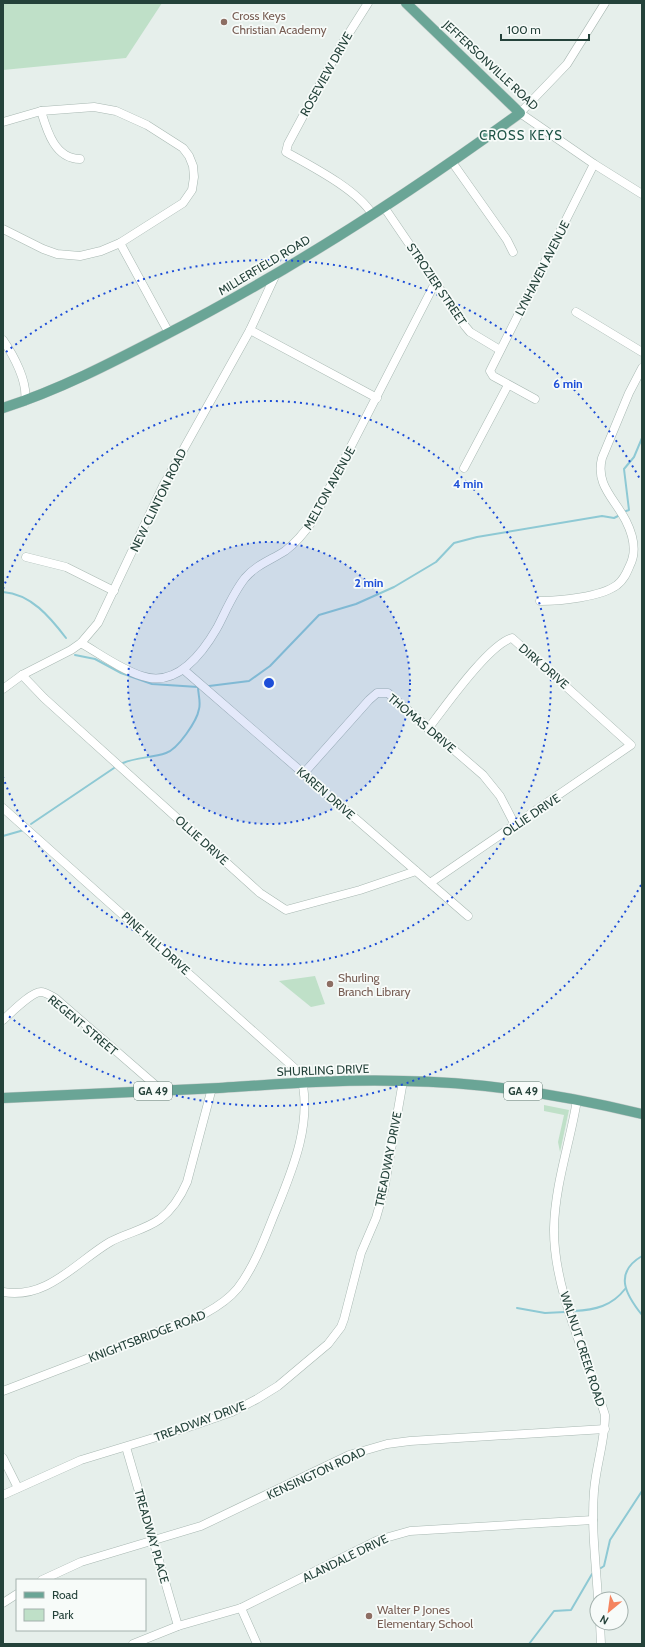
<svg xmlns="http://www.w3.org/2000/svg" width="645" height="1647" font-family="Cabin,sans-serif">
  <rect width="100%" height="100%" fill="#e6efeb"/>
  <g fill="#bfe0c8">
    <path d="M 3,3 L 162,3 L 126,58 L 3,70 Z"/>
    <path d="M 315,976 L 325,1004 L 311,1007 L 279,981 Z"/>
    <path d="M 544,1105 L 569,1110 L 560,1152 L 558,1142 L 564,1115 L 544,1111 Z"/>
  </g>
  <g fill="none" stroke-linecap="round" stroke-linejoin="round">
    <g stroke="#8ec9d4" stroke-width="2">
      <path d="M 626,511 L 629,510 L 624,469 L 634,457 L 642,438"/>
      <path d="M 3,592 C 31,594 50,617 66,638"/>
      <path d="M 75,655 L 95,659 L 121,673 L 152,684 L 198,687"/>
      <path d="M 209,686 L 249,681 L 270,666 L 319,615 L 356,604 L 394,587 L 436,562 L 454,543 L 477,537 L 602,516 L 614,518 L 618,516"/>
      <path d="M 123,763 C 137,757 152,758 166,753 C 178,749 197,721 199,709 C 201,702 198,694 198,687"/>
      <path d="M 31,824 L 114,768"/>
      <path d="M 3,836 L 24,830"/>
      <path d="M 642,1256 C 613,1273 626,1295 642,1315"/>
      <path d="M 517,1308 L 545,1313 L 565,1312"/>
      <path d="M 574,1311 C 595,1310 612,1306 625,1289"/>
      <path d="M 601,1568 L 604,1566 L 610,1540 L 642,1491"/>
      <path d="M 529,1644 L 554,1611 L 571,1610 L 592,1574"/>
    </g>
    <defs>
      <g id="minor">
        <path d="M 368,3 L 339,49 L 288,144 L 286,152 C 311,166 358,190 372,214"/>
        <path d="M 605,3 L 567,64 L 520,113 L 594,164 L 642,194"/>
        <path d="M 41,111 C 47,131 55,159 80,159"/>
        <path d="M 3,122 L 41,111 L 94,107 L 116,111 L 147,125 L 183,148 L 189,156 L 193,166 L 194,177 L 192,190 L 183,203 L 120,243 L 101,251 L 80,256 L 57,254 L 43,249 L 3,229"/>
        <path d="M 452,162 L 507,240 L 513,252"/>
        <path d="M 384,207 L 465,326 L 470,332 L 500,350"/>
        <path d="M 120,243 L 169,333"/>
        <path d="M 576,312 L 642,352"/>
        <path d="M 250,330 L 377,398"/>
        <path d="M 3,340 C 14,356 28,382 25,401"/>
        <path d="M 535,399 L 493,376 L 490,371 L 594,164"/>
        <path d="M 464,468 L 508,385"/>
        <path d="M 26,557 L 66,567 L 114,591"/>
        <path d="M 540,601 C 560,601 601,597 617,585 C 624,580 627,572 630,565 C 637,551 633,535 626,521 C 615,499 595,485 602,458 L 629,393 L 642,368"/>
        <path d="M 81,643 C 100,654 120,669 142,676 C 177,688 202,654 217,628 C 226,611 233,593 245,578 C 256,565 271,560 285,551 C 297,542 305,532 313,520 L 433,287 L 437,284"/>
        <path d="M 184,670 L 468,916"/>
        <path d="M 22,675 L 44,698 L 260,893 L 286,910 L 360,890 L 416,871"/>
        <path d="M 3,689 L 22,675 L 71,650 L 81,643 L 98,623 L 163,486 L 250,330 L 275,276"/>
        <path d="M 428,729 C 444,708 489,644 512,638 L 631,745 L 430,883"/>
        <path d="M 304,773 L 369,700 L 377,693 L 388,693 L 483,775 L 500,796 L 515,825"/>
        <path d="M 3,808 L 300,1073 C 315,1122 290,1176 272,1220 C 263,1243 253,1268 238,1288 C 229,1299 217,1307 204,1314 L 3,1391"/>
        <path d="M 3,1020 C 11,1013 31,992 41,992 C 46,992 51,996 55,998 L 161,1090"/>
        <path d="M 577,1100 C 570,1143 555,1184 554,1228 C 553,1289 587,1357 605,1415 C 605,1441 596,1465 594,1491 C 591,1527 596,1563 598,1599"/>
        <path d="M 3,1292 C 47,1300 76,1262 110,1242 C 126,1233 145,1230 160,1219 C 173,1209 181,1196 187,1182 L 212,1088"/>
        <path d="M 126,1447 L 178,1626"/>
        <path d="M 3,1458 L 18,1488"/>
        <path d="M 3,1495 L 81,1460 L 186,1428 L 232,1412 L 257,1399 L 278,1386 L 328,1344 L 341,1327 L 344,1319 L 361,1253 L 376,1218 L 384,1190 L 403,1081"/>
        <path d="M 42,1580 L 81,1562 L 201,1526 L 349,1455 L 387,1444 L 410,1441 L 605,1429"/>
        <path d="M 3,1603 L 17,1594"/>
        <path d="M 241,1608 L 257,1644"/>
        <path d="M 600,1623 L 601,1644"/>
        <path d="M 133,1644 L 178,1626 L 241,1608 L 378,1540 L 410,1531 L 593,1520"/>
      </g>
      <g id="major">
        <path d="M 3,408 C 59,390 111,363 163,336 C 288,272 406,196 520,113 L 406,3"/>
        <path d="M 3,1098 C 75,1094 147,1092 219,1088 C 280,1084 342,1079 403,1081 C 483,1082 564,1095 642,1114"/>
      </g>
    </defs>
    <use href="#minor" stroke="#a8b8b2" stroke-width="9"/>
    <use href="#major" stroke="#c2cac8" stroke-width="11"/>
    <use href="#minor" stroke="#fff" stroke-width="8"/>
    <use href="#major" stroke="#6aa596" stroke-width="10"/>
  </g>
  <circle cx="269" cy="683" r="141" fill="#1d4ed8" fill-opacity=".12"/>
  <g fill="none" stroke="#1d4ed8" stroke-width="2" stroke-dasharray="2 4">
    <circle cx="269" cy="683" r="141"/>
    <path d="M3 589A282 282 0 1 1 3 777"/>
    <path d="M641 885A423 423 0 0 1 6 1014M6 352A423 423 0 0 1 641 481"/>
  </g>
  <g fill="#8d6e63" stroke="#f7fbf9" stroke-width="1.5">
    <circle cx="224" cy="22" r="4"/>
    <circle cx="330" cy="984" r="4"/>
    <circle cx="369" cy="1616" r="4"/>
  </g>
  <g text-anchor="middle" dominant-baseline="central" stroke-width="3.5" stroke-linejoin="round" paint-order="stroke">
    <g fill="#f7fbf9" stroke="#637a73" stroke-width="1">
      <rect x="134" y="1082" width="38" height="18" rx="3"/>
      <rect x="504" y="1082" width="38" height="18" rx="3"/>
    </g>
    <g font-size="11" font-weight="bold" fill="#24423a">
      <text x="153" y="1091">GA 49</text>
      <text x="523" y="1091">GA 49</text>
    </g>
    <g font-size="12" fill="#785e54" stroke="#f7fbf9" text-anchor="start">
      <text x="232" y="15">Cross Keys<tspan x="232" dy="14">Christian Academy</tspan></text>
      <text x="338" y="977">Shurling<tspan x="338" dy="14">Branch Library</tspan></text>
      <text x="377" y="1609">Walter P Jones<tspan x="377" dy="14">Elementary School</tspan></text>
    </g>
    <g font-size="12" fill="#24423a" stroke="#f7fbf9">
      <text transform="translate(491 65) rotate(43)">JEFFERSONVILLE ROAD</text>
      <text transform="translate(326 74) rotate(-61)">ROSEVIEW DRIVE</text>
      <text transform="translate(264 265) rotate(-31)">MILLERFIELD ROAD</text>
      <text transform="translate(542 268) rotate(-63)">LYNHAVEN AVENUE</text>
      <text transform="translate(437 284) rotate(56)">STROZIER STREET</text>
      <text transform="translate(329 488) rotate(-61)">MELTON AVENUE</text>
      <text transform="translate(158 500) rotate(-64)">NEW CLINTON ROAD</text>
      <text transform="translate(544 666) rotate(41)">DIRK DRIVE</text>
      <text transform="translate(422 723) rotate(40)">THOMAS DRIVE</text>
      <text transform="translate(326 793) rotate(41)">KAREN DRIVE</text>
      <text transform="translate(531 815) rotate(-34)">OLLIE DRIVE</text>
      <text transform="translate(202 840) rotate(42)">OLLIE DRIVE</text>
      <text transform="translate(156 943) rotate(42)">PINE HILL DRIVE</text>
      <text transform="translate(83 1025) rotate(40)">REGENT STREET</text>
      <text transform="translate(323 1070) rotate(-2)">SHURLING DRIVE</text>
      <text transform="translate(388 1159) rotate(-79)">TREADWAY DRIVE</text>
      <text transform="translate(147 1336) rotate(-21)">KNIGHTSBRIDGE ROAD</text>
      <text transform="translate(583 1349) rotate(72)">WALNUT CREEK ROAD</text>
      <text transform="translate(200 1421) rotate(-20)">TREADWAY DRIVE</text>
      <text transform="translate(316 1473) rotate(-25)">KENSINGTON ROAD</text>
      <text transform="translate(152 1536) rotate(74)">TREADWAY PLACE</text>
      <text transform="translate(345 1558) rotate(-26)">ALANDALE DRIVE</text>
    </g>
    <g font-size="13" letter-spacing="1" fill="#1f5548" stroke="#f7fbf9">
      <text x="521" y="135">CROSS KEYS</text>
    </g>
  </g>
  <circle cx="269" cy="683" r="6" fill="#1d4ed8" stroke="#f7fbf9" stroke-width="2"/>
  <g font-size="12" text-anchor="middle" font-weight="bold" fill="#1d4ed8" stroke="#f7fbf9" stroke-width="3.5" stroke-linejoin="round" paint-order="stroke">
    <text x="568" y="388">6 min</text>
    <text x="468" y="488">4 min</text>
    <text x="369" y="587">2 min</text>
  </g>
  <rect width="645" height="1647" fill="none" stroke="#24423a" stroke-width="8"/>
  <rect x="16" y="1579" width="130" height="52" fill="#f7fbf9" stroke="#a3b1ad"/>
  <rect x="24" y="1592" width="20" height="6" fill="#6aa596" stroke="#a3b1ad"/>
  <text x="52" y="1599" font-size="12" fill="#24423a">Road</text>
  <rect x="24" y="1609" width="20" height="12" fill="#bfe0c8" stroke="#a3b1ad"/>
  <text x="52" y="1619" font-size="12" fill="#24423a">Park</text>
  <g transform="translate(609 1611) rotate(209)"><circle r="19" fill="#f7fbf9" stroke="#a3b1ad"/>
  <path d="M0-3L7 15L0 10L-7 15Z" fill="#f4845f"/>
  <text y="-6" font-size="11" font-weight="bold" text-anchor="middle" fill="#24423a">N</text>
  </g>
  <path d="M501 34v6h88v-6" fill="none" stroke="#24423a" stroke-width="2"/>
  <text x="507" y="34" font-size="12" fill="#24423a" stroke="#f7fbf9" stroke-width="3" paint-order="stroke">100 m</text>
</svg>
